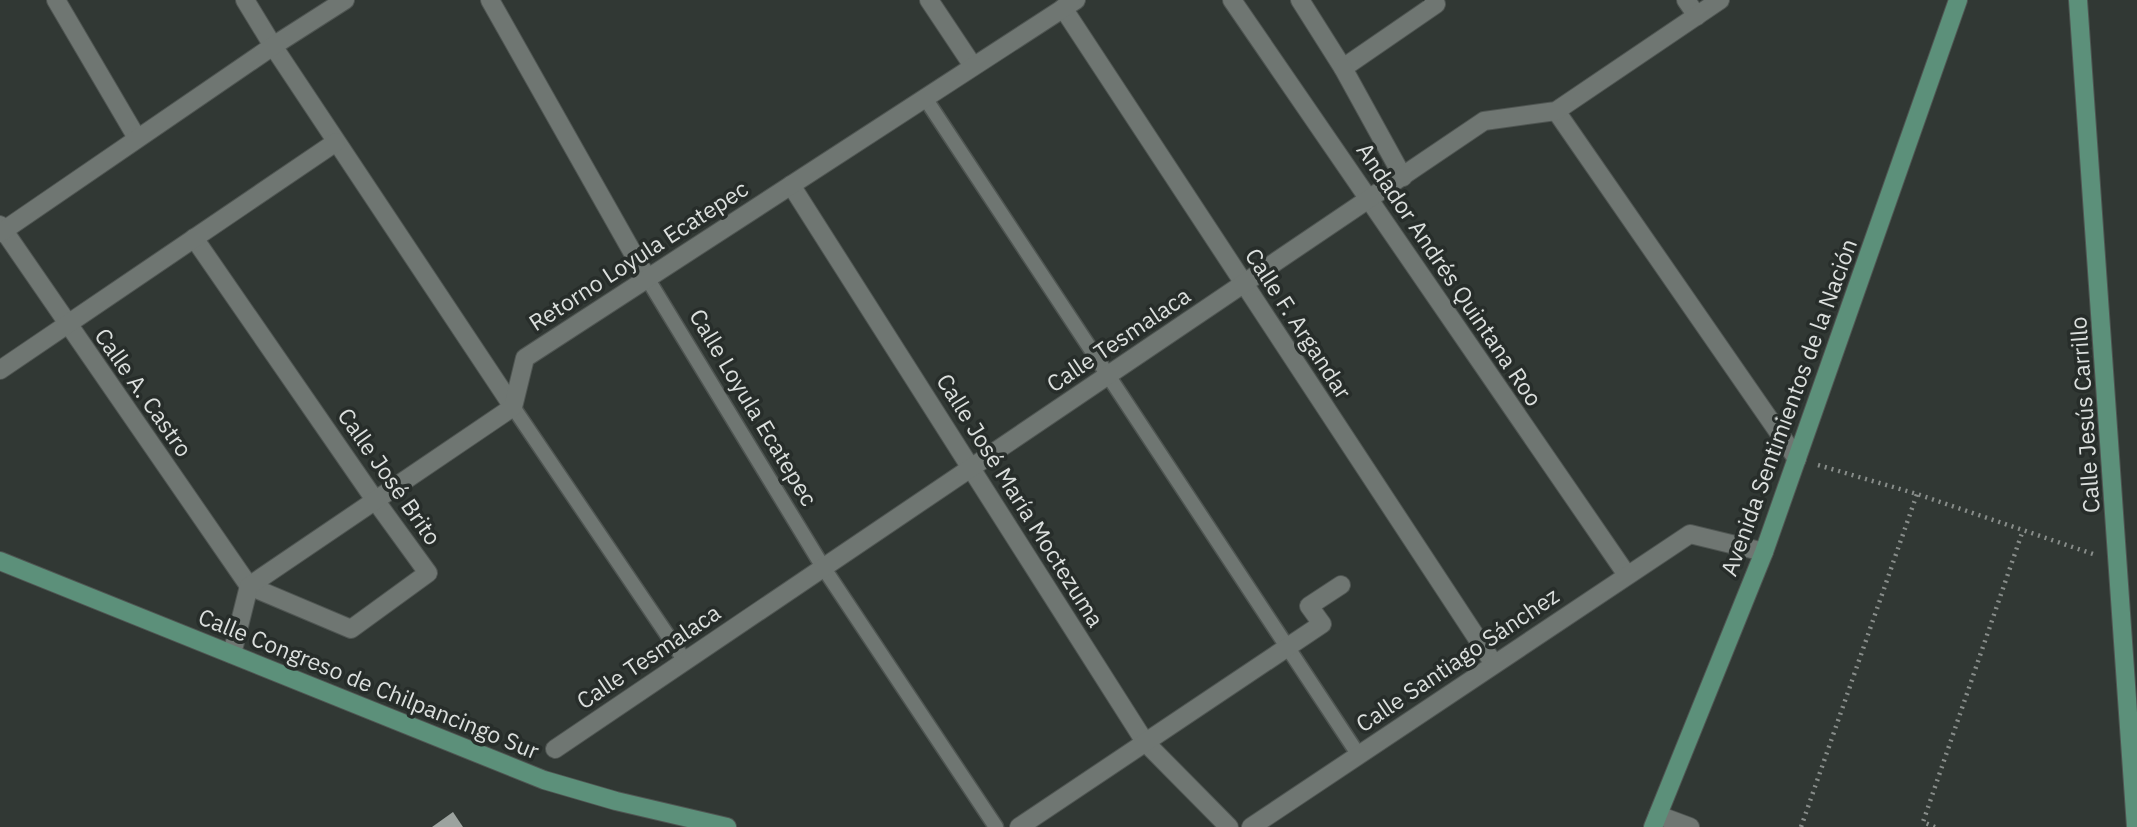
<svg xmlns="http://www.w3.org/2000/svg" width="2137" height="827" font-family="'IBM Plex Sans',sans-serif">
  <rect width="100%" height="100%" fill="#313834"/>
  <path fill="#9ca39f" d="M 453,812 L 463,827 L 432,827 Z"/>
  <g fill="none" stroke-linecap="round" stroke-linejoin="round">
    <defs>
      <g id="lane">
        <path d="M 925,98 L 1358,754"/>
        <path d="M 647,278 L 823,567 L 996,827"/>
        <path d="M 513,407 L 685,661"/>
      </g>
      <g id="street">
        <path d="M 56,0 L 137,138"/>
        <path d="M 245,0 L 273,46 L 513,407"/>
        <path d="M 490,0 L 647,278"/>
        <path d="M 929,0 L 973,66"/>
        <path d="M 1232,0 L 1627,575"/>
        <path d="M 1300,0 L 1343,68 L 1436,4 L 1434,0"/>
        <path d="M 1686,0 L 1697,16"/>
        <path d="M 1063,8 L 1494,664"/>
        <path d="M 1343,68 L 1403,177"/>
        <path d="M 1556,111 L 1797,459"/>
        <path d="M 791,185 L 1145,742 L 1229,827"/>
        <path d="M 0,225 L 249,586 L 351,629 L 428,573 L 375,500 L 194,238"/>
        <path d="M 0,233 L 273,46 L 345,0"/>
        <path d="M 0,370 L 336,142"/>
        <path d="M 232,654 L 249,586 L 513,407 L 525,358 L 1076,0"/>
        <path d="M 555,749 L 1484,121 L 1556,111 L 1720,0"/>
        <path d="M 1658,815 L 1690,827"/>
        <path d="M 1019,827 L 1322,624 L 1309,606 L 1341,585"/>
        <path d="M 1251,827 L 1690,534 L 1764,552"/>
      </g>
      <g id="secondary">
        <path d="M 2078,0 L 2136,827"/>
        <path d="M 0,561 L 544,780 L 616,801 L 727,827"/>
        <path d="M 1653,827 L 1764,552 L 1958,0"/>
      </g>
    </defs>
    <use href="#lane" stroke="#4f5552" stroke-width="17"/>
    <use href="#street" stroke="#4f5552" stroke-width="20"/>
    <use href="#secondary" stroke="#4f5552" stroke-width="20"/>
    <g stroke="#888d8a" stroke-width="4.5" stroke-dasharray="2 5" stroke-linecap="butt">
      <path d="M 1818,465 L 1917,494 L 2093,554"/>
      <path d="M 1801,827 L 1917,494"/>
      <path d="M 1935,827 L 1923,822 L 2023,530"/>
    </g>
    <use href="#lane" stroke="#6f7672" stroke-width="14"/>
    <use href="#street" stroke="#6f7672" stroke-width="18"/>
    <use href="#secondary" stroke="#5c907a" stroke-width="18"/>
  </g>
  <g text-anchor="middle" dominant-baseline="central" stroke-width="7" stroke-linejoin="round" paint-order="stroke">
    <g font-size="23" fill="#dbdfdd" stroke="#272d2a">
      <text transform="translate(638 255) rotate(-33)">Retorno Loyula Ecatepec</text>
      <text transform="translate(1450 274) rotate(56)">Andador Andrés Quintana Roo</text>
      <text transform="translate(1299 323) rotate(57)">Calle F. Argandar</text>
      <text transform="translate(1118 339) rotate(-34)">Calle Tesmalaca</text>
      <text transform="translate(144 392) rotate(55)">Calle A. Castro</text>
      <text transform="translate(754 407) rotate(59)">Calle Loyula Ecatepec</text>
      <text transform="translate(1788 407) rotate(-70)">Avenida Sentimientos de la Nación</text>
      <text transform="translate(2084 415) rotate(-94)">Calle Jesús Carrillo</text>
      <text transform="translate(390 476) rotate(55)">Calle José Brito</text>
      <text transform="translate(1021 500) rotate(58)">Calle José María Moctezuma</text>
      <text transform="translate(648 656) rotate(-34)">Calle Tesmalaca</text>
      <text transform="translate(1457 659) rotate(-34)">Calle Santiago Sánchez</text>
      <text transform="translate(369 683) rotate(22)">Calle Congreso de Chilpancingo Sur</text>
    </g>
  </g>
</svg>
